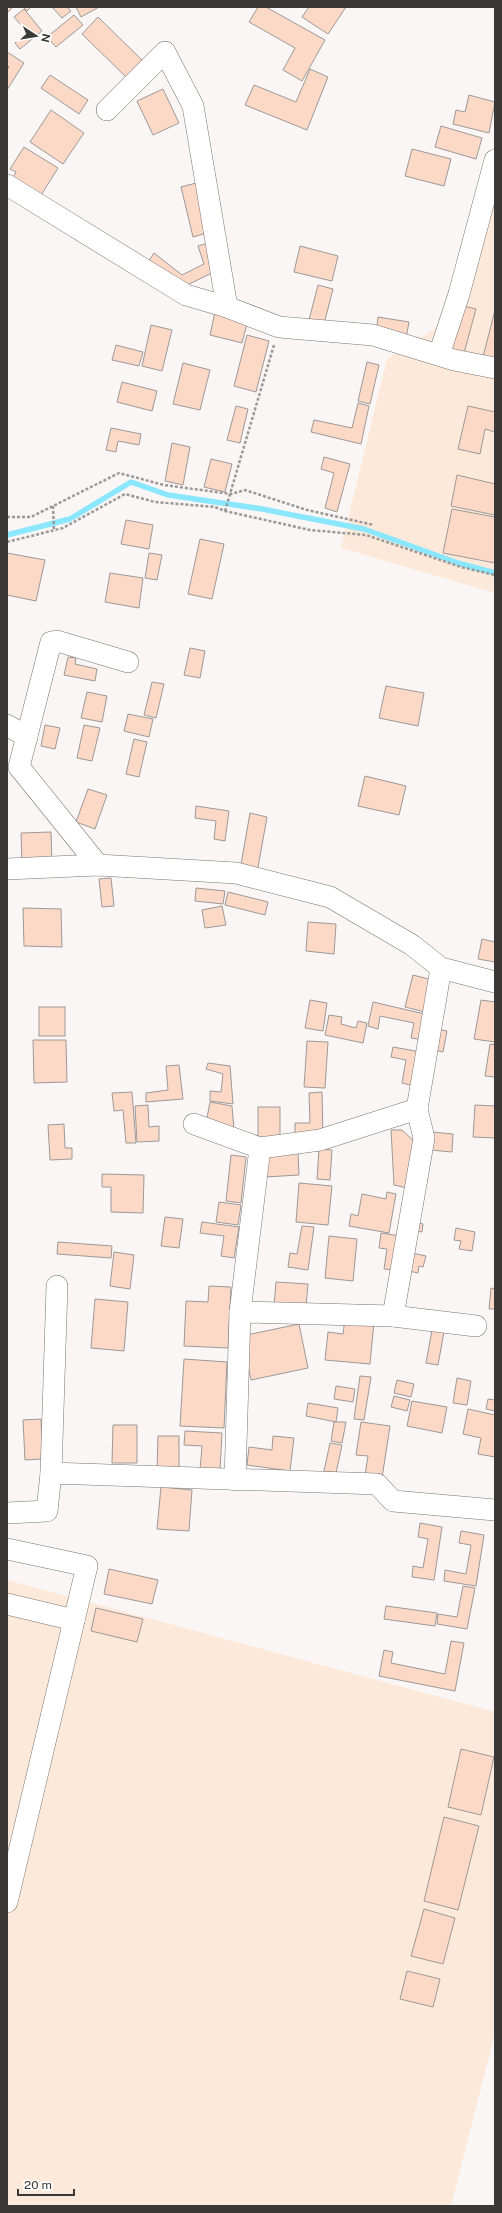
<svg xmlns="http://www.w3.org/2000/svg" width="502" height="2213" font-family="'Public Sans',sans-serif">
  <rect width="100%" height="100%" fill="#faf6f5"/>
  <g fill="#fde9d9">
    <path d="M 495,155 L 495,593 L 341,548 L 387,359 L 452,318 Z"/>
    <path d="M 7,1580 L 495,1712 L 495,2032 L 451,2206 L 7,2206 Z"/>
  </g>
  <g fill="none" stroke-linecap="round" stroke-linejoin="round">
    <path stroke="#8ae7fd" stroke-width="5.5" d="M 7,535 L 70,519 L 131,482 L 168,495 L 262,509 L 364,529 L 458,563 L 495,573"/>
  </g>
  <g fill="#fcd9c6" stroke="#9c9998">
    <path d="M 7,7 L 13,7 L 7,13 Z"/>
    <path d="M 23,7 L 31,7 L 27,11 Z"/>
    <path d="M 52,7 L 67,7 L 71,11 L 62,18 Z"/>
    <path d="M 76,7 L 99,7 L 81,17 Z"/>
    <path d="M 258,7 L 266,7 L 325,40 L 302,81 L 283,70 L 295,48 L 249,22 Z"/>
    <path d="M 309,7 L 346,7 L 328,34 L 302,17 Z"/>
    <path d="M 24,9 L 42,31 L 20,49 L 15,43 L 27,32 L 14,17 Z"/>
    <path d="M 74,15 L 83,25 L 56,47 L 47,37 Z"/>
    <path d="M 98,17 L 142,60 L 126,77 L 82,34 Z"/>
    <path d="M 7,52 L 24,63 L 7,90 L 7,70 L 9,67 L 7,65 Z"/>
    <path d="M 310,69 L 328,77 L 307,130 L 245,105 L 254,85 L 296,102 Z"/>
    <path d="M 50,75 L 88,100 L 79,114 L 41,88 Z"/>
    <path d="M 163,89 L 179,123 L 153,135 L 137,101 Z"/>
    <path d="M 469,95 L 495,102 L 489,133 L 453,124 L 456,110 L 465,112 Z"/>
    <path d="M 51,110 L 84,133 L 63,164 L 30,142 Z"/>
    <path d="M 441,126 L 482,138 L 476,159 L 435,147 Z"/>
    <path d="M 24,147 L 58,168 L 40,197 L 12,179 L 16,172 L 10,169 Z"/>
    <path d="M 412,149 L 451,159 L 444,186 L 405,176 Z"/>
    <path d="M 196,183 L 207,233 L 193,237 L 181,187 Z"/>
    <path d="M 211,242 L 218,270 L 181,288 L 148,262 L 154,253 L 182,275 L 204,264 L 198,246 Z"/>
    <path d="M 300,246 L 338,256 L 332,281 L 294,272 Z"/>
    <path d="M 318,285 L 333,289 L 323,328 L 308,324 Z"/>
    <path d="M 459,305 L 476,309 L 464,353 L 448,348 Z"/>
    <path d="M 495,310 L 495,360 L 483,357 Z"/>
    <path d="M 215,312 L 248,320 L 242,343 L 210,335 Z"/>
    <path d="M 378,317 L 409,322 L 406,338 L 376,333 Z"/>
    <path d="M 151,325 L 172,330 L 162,371 L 142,366 Z"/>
    <path d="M 247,335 L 269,341 L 256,392 L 234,386 Z"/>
    <path d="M 116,345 L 143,352 L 139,366 L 112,360 Z"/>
    <path d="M 367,362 L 379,365 L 370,404 L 358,401 Z"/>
    <path d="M 183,363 L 210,370 L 200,410 L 173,404 Z"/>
    <path d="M 122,382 L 157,391 L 152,411 L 117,402 Z"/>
    <path d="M 358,403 L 369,406 L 361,444 L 311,432 L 314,420 L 352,428 Z"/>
    <path d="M 236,406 L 248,409 L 240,443 L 227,440 Z"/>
    <path d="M 468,406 L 495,412 L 495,432 L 485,429 L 480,454 L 458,449 Z"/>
    <path d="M 111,428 L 141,434 L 139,445 L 118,441 L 116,452 L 106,450 Z"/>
    <path d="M 172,443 L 190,447 L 183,485 L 165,481 Z"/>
    <path d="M 324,457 L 350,464 L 337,512 L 325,508 L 334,473 L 321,469 Z"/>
    <path d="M 211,459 L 232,464 L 225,492 L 204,487 Z"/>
    <path d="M 457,475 L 495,484 L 495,515 L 451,506 Z"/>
    <path d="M 452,509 L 495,517 L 495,563 L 443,553 Z"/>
    <path d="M 126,520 L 153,525 L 149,549 L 121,544 Z"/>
    <path d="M 200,539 L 224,544 L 212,599 L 188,594 Z"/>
    <path d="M 7,553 L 45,560 L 36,601 L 7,595 Z"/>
    <path d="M 149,553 L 162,555 L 157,580 L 145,578 Z"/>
    <path d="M 110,573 L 143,578 L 139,608 L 105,602 Z"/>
    <path d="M 190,648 L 205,651 L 200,678 L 184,675 Z"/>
    <path d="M 68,657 L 76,658 L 75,664 L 97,669 L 95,681 L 64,675 Z"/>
    <path d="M 152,682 L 164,684 L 156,718 L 144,715 Z"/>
    <path d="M 386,686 L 424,693 L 418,726 L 379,718 Z"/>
    <path d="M 87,692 L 107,696 L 102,722 L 81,718 Z"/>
    <path d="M 128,714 L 153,719 L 149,737 L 124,731 Z"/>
    <path d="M 45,725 L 60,728 L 55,749 L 41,746 Z"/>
    <path d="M 84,725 L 100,728 L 92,761 L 77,758 Z"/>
    <path d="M 134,739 L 147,742 L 139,777 L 126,774 Z"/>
    <path d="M 365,776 L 406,786 L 399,815 L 358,806 Z"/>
    <path d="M 88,789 L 107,795 L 95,829 L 76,822 Z"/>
    <path d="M 196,806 L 229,811 L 225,841 L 214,839 L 216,821 L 195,818 Z"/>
    <path d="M 250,813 L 267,817 L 257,873 L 240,870 Z"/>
    <path d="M 51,832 L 52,863 L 22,864 L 21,833 Z"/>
    <path d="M 111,878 L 114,906 L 102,907 L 99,879 Z"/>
    <path d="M 196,888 L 225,891 L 223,904 L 195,901 Z"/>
    <path d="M 228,892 L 268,902 L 265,915 L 225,905 Z"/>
    <path d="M 222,906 L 226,925 L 205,928 L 202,910 Z"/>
    <path d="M 23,908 L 61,909 L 62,947 L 24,946 Z"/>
    <path d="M 308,922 L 336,924 L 334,954 L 306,951 Z"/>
    <path d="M 482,939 L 495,942 L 495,962 L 478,959 Z"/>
    <path d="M 413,975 L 436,981 L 429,1013 L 405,1007 Z"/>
    <path d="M 310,1000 L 327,1003 L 323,1031 L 305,1028 Z"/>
    <path d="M 481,1000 L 495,1002 L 495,1042 L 474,1039 Z"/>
    <path d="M 373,1002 L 429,1015 L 424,1040 L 411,1038 L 414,1023 L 380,1016 L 378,1029 L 368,1026 Z"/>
    <rect x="39" y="1007" width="26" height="29"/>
    <path d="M 329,1015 L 342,1017 L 341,1024 L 356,1028 L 358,1021 L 367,1023 L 363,1043 L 325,1035 Z"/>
    <path d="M 438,1029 L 447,1031 L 443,1052 L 434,1050 Z"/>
    <path d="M 33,1040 L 66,1040 L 67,1082 L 34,1083 Z"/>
    <path d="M 307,1041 L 328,1042 L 325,1088 L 304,1087 Z"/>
    <path d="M 490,1044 L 495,1045 L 495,1077 L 485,1076 Z"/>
    <path d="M 393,1047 L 421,1052 L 414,1086 L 402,1083 L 406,1060 L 391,1057 Z"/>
    <path d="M 208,1063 L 230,1066 L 233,1104 L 210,1101 L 210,1091 L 221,1092 L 223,1074 L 206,1069 Z"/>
    <path d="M 179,1065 L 183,1099 L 146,1102 L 146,1093 L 168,1090 L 166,1066 Z"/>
    <path d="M 132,1092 L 136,1143 L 126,1143 L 123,1110 L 114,1111 L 112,1093 Z"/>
    <path d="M 322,1092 L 323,1136 L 295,1137 L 295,1123 L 310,1123 L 309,1093 Z"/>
    <path d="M 210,1102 L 232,1106 L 234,1129 L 206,1123 Z"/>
    <path d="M 148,1105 L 149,1127 L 159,1126 L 159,1141 L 137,1142 L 135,1106 Z"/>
    <path d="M 475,1105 L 495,1106 L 495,1138 L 473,1137 Z"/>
    <rect x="258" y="1107" width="22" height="34"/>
    <path d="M 64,1124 L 65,1148 L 72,1148 L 72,1159 L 50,1160 L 48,1125 Z"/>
    <path d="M 391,1130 L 402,1130 L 416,1143 L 407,1188 L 394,1185 Z"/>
    <path d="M 432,1132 L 453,1134 L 452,1152 L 430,1150 Z"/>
    <path d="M 319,1149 L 332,1150 L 330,1180 L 317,1179 Z"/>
    <path d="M 298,1151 L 299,1175 L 265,1177 L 264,1152 Z"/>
    <path d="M 231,1155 L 246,1157 L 241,1203 L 226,1201 Z"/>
    <path d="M 102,1174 L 144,1175 L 143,1213 L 111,1212 L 111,1187 L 102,1187 Z"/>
    <path d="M 299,1183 L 332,1186 L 328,1225 L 296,1222 Z"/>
    <path d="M 387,1192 L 396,1194 L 389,1233 L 349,1226 L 351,1214 L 358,1216 L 362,1194 L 386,1199 Z"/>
    <path d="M 219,1202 L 241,1205 L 238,1225 L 216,1222 Z"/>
    <path d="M 165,1217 L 183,1219 L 179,1248 L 161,1246 Z"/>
    <path d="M 202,1222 L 239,1227 L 234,1258 L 221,1256 L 224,1236 L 200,1233 Z"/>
    <path d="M 413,1222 L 423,1224 L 422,1232 L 411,1230 Z"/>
    <path d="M 302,1226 L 314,1227 L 308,1270 L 288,1267 L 290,1253 L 297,1254 Z"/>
    <path d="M 456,1228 L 475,1232 L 472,1251 L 459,1249 L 461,1241 L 454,1240 Z"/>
    <path d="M 381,1233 L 400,1236 L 395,1270 L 384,1269 L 387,1249 L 379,1248 Z"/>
    <path d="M 329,1236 L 357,1239 L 353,1281 L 325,1278 Z"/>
    <path d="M 58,1242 L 112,1246 L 111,1258 L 57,1254 Z"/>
    <path d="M 114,1252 L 134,1255 L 130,1289 L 110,1286 Z"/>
    <path d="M 408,1252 L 426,1256 L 423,1267 L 419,1266 L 418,1273 L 409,1271 Z"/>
    <path d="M 276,1282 L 308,1284 L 306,1307 L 274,1305 Z"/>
    <path d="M 209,1286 L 231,1287 L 228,1348 L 184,1346 L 186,1301 L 208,1302 Z"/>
    <path d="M 491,1288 L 495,1289 L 495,1309 L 489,1309 Z"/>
    <path d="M 95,1299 L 128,1302 L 124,1351 L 91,1348 Z"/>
    <path d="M 345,1319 L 374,1322 L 370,1364 L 325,1360 L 328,1332 L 343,1334 Z"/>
    <path d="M 299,1324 L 308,1368 L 251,1380 L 242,1336 Z"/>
    <path d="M 432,1330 L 444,1332 L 438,1365 L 426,1363 Z"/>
    <path d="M 184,1359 L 227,1362 L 224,1428 L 180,1426 Z"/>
    <path d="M 360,1376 L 371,1377 L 364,1420 L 354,1419 Z"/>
    <path d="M 457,1378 L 471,1381 L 467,1405 L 453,1403 Z"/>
    <path d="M 397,1380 L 414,1384 L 411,1397 L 394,1393 Z"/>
    <path d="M 336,1386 L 355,1389 L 353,1402 L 334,1399 Z"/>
    <path d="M 394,1396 L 410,1400 L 407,1411 L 391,1407 Z"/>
    <path d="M 488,1399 L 495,1400 L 495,1411 L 486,1409 Z"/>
    <path d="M 412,1401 L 447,1407 L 442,1433 L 407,1426 Z"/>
    <path d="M 308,1403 L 338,1408 L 336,1422 L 306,1416 Z"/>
    <path d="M 468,1409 L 495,1415 L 495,1457 L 478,1454 L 481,1438 L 463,1434 Z"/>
    <path d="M 41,1419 L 43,1459 L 25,1460 L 23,1420 Z"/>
    <path d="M 334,1422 L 346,1422 L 342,1443 L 331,1441 Z"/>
    <path d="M 361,1422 L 390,1426 L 382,1478 L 365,1475 L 368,1456 L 356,1455 Z"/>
    <path d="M 113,1425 L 137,1425 L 137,1463 L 112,1463 Z"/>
    <path d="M 185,1431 L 222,1433 L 220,1471 L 200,1470 L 202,1446 L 184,1445 Z"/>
    <path d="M 158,1436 L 179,1436 L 179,1470 L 157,1470 Z"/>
    <path d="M 273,1436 L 294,1438 L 290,1471 L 247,1465 L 249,1447 L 272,1450 Z"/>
    <path d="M 330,1443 L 342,1445 L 336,1473 L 324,1471 Z"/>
    <path d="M 161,1487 L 192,1490 L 189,1531 L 157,1529 Z"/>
    <path d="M 420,1523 L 442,1527 L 434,1580 L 412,1577 L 413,1566 L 423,1568 L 428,1539 L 418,1537 Z"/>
    <path d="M 461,1531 L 484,1535 L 476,1586 L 444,1581 L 445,1570 L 466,1574 L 471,1545 L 459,1543 Z"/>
    <path d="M 109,1569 L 158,1580 L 152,1604 L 104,1594 Z"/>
    <path d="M 463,1586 L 475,1588 L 467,1629 L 437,1624 L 438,1614 L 457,1617 Z"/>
    <path d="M 386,1606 L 437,1613 L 435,1626 L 384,1619 Z"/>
    <path d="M 96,1608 L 143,1619 L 137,1642 L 91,1631 Z"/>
    <path d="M 451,1641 L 464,1643 L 455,1691 L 379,1676 L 384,1650 L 393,1652 L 391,1663 L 445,1674 Z"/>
    <path d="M 461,1749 L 494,1757 L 481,1815 L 448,1807 Z"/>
    <path d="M 444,1817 L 479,1826 L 458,1910 L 424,1901 Z"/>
    <path d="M 424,1909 L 455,1918 L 443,1964 L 411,1956 Z"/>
    <path d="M 407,1971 L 440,1979 L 433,2007 L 400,1999 Z"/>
  </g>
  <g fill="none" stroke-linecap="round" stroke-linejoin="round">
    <defs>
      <g id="minor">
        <path d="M 107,110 L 165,52 L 193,106 L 227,307"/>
        <path d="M 7,185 L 186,295 L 227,307 L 279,327 L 373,335 L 454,360 L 495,368"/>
        <path d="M 439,355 L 459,294 L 495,160"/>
        <path d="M 7,725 L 27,737"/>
        <path d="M 98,865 L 19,767 L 51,642 L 57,641 L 128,662"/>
        <path d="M 7,869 L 98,865 L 236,873 L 330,897 L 412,945 L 441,968 L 495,982"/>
        <path d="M 194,1124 L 260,1148 L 320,1140 L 417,1109"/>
        <path d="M 240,1312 L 393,1316 L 476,1326"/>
        <path d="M 393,1316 L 424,1138 L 417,1109 L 441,968"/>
        <path d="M 51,1473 L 57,1286"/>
        <path d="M 235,1480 L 240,1312 L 260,1148"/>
        <path d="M 7,1513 L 47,1511 L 51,1473 L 377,1484 L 393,1501 L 495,1510"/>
        <path d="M 7,1549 L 87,1566 L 7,1902"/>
        <path d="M 7,1604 L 74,1620"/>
      </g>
    </defs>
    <use href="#minor" stroke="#787573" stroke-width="22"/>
    <g stroke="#9b9998" stroke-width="2.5" stroke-dasharray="3 2" stroke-linecap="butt">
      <path d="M 53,506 L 54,530"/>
      <path d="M 225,511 L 274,345"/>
      <path d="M 7,517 L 31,517 L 119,473 L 164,485 L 231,494 L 245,490 L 307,510 L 374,525"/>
      <path d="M 7,542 L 63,528 L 125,494 L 155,502 L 215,507 L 225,511 L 310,530 L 366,535 L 461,567 L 495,575"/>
    </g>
    <use href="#minor" stroke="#fff" stroke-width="21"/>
  </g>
  <rect width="502" height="2213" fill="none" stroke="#3a3938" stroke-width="16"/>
  <g transform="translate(36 36) rotate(102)" stroke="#ffffff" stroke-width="3" paint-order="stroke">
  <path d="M0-3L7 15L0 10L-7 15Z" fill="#3a3938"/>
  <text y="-6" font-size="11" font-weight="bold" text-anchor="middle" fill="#3a3938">N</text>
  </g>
  <path d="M18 2189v6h56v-6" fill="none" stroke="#3a3938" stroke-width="2"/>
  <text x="24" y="2189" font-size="12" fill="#3a3938" stroke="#ffffff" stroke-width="3" paint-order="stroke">20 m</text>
</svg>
